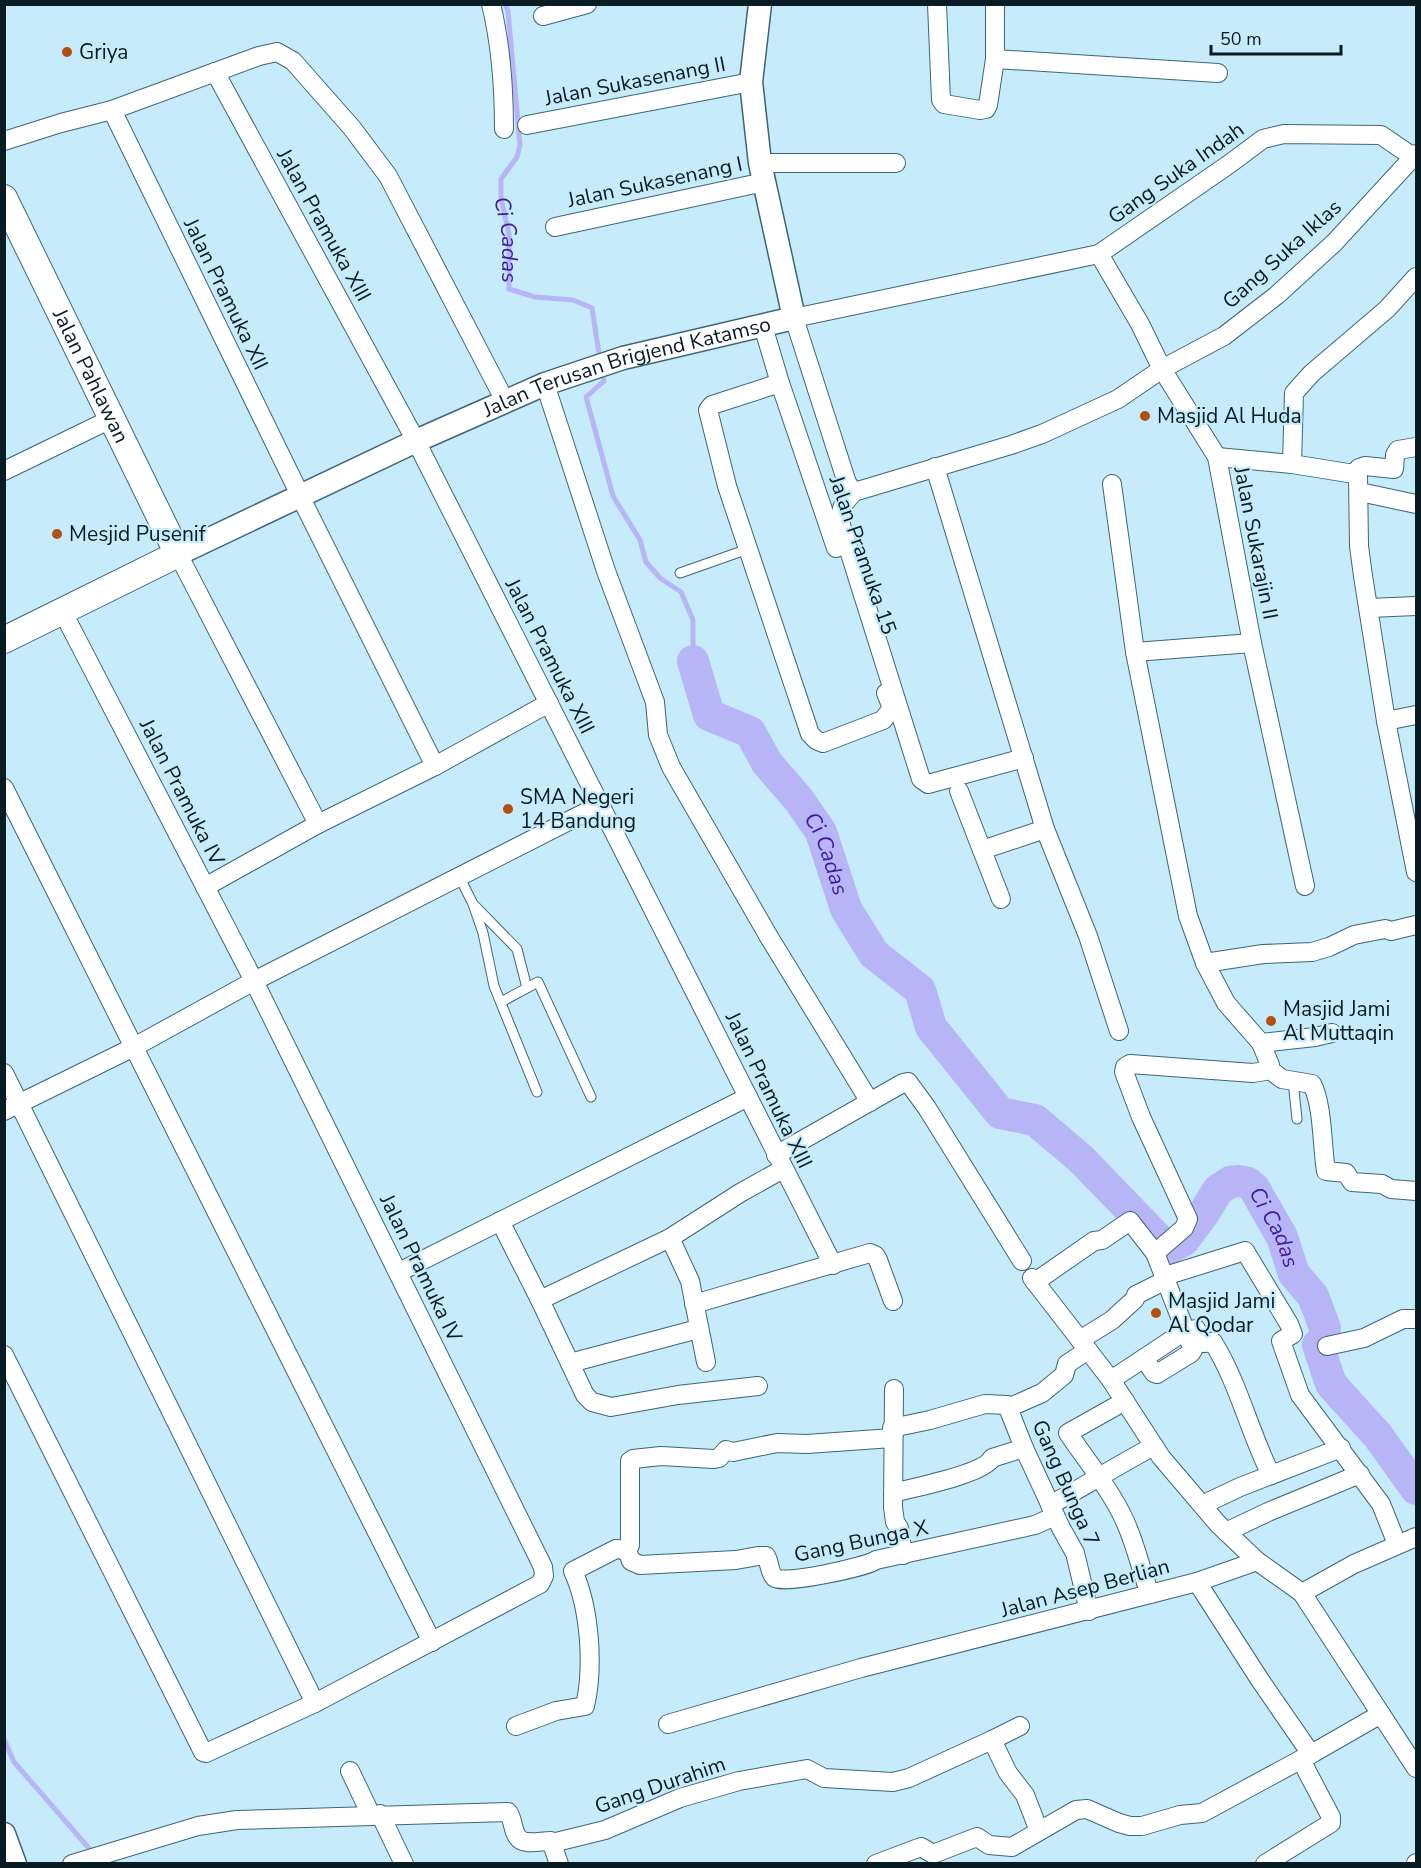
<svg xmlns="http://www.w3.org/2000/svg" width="1421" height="1868" font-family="'Nunito Sans',sans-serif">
  <rect width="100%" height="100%" fill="#c6ebfb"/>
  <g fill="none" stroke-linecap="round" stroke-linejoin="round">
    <g stroke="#b8b5f7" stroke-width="5">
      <path id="s1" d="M 505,4 L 508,11 L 520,145 L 517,157 L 501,179 L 501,198 L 509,234 L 509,289 L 535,297 L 573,300 L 592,308 L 600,360"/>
      <path d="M 602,372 L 604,381 L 586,397 L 613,496 L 640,540 L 646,562 L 660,578 L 681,592 L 693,620 L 693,661"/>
      <path d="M 4,1739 L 14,1762 L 94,1854"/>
    </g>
    <path stroke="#b8b5f7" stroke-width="32" id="s2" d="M 693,661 L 709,715 L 750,732 L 767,763 L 799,800 L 821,832 L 846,909 L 874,954 L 920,990 L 931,1027 L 1000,1113 L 1035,1120 L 1081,1159 L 1168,1249 L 1184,1240 L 1204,1213 L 1218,1190 L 1230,1182 L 1240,1181 L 1248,1183 L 1254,1188 L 1282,1237 L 1294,1274 L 1313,1296 L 1325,1328 L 1324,1343 L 1318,1345 L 1331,1384 L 1378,1436 L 1416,1489"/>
    <defs>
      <g id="service">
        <path d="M 680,573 L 748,549"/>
        <path d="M 459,876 L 473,904 L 483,933 L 494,986 L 537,1092"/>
        <path d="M 475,906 L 517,949 L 527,988"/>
        <path d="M 501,1002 L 538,982 L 591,1097"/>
        <path d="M 1293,1081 L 1297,1119"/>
      </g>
      <g id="minor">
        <path d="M 491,4 C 501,45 504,88 504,129"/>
        <path d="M 937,4 L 941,100 L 944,104 L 980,110 L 986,109 L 988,105 L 995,59 L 995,4"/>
        <path d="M 543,16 L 587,4"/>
        <path d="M 995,59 L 1218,73"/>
        <path d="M 215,72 L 416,441 L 833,1265"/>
        <path d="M 112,110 L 301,497"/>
        <path d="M 527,125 L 751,82"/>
        <path d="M 4,141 L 61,123 L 112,110 L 259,56 L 277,52 L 293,61 L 352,128 L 388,176 L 505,401"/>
        <path d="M 760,163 L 896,163"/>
        <path d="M 555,227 L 764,182"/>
        <path d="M 1099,254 L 1140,324 L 1162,369 L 1217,457 L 1252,643 L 1305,886"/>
        <path d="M 763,326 L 780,383 L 836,548"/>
        <path d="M 780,383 L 712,405 L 708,410 L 727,486 L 810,734 L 816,740 L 823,743 L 883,720 L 892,708 L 886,693"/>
        <path d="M 545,384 L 606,571 L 655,702 L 658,735 L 671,767 L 769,937 L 870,1102"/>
        <path d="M 1217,457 L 1292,464 L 1354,474 L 1358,476 L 1359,546 L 1363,576 L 1386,721 L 1416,872"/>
        <path d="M 1292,464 L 1294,393 L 1312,373 L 1387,309 L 1416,277"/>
        <path d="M 935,467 L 1045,829 L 1088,936 L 1119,1031"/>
        <path d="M 4,471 L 111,419"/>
        <path d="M 1354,474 L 1359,468 L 1365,466 L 1394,469 L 1395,455 L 1398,450 L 1416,447"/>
        <path d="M 1112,484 L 1135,652 L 1188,916 L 1205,963 L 1226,1003 L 1261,1043 L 1270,1065 L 1265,1071 L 1253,1073 L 1130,1064 L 1125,1067 L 1124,1072 L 1141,1117 L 1188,1219 L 1184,1228 L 1155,1253 L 1193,1350 L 1191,1353 L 1157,1374 L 1154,1373 L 1144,1358"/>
        <path d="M 854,492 L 847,483 L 794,318 L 1099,254 L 1228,165 L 1263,139 L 1284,134 L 1381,135 L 1416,159"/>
        <path d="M 1360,492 L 1416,504"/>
        <path d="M 178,554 L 318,824 L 435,766 L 303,502"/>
        <path d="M 1369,608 L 1416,606"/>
        <path d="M 1135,652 L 1252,643"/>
        <path d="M 1386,721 L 1416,715"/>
        <path d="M 1024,758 L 928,784 L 921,779 L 841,525 C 840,507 842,505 854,492 L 1011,445 L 1042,434 L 1118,399 L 1162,369 L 1224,336 L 1277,295 L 1334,243 L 1416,154"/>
        <path d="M 435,766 L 549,703"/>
        <path d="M 4,788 L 432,1642"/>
        <path d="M 959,791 L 1001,899"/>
        <path d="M 982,850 L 1045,829"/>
        <path d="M 205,887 L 318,824"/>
        <path d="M 1205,963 L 1263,954 L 1312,952 L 1329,947 L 1354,935 L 1385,929 L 1391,931 L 1416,925"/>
        <path d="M 1261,1043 L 1315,1037 L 1332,1033"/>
        <path d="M 1269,1069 L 1282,1079 L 1312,1084 C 1323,1105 1322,1147 1326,1171 L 1346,1173 L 1352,1182 L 1382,1184 L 1391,1189 L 1416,1191"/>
        <path d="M 4,1073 L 315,1703"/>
        <path d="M 4,1111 L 134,1047 L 254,981 L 600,805"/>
        <path d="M 776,1155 L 903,1083 L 908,1082 L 927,1108 L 1022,1261"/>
        <path d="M 500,1221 L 540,1300 L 585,1395 L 592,1402 L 611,1407 L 678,1395 L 758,1386"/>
        <path d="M 670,1238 L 690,1281 L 706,1362"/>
        <path d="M 399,1272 L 748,1097"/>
        <path d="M 1165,1276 L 1245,1251 L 1289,1324 L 1293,1334 L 1281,1341 L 1300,1395 L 1381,1504 L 1397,1544"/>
        <path d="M 1032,1278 L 1111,1380 L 1161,1457 L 1218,1524 L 1257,1561 L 1302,1593 L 1416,1768"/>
        <path d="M 1035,1282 L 1094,1241 L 1102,1240 L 1130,1221 L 1155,1253"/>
        <path d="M 540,1300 L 670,1238 L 740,1193 L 783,1169"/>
        <path d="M 694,1304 L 870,1253 L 875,1255 L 878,1260 L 893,1301"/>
        <path d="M 1080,1340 L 1112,1320 L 1135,1299 L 1136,1295 L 1166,1280"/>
        <path d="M 1327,1346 L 1364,1338 L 1403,1319 L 1416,1319"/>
        <path d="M 4,1355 L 203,1752 L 206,1753 L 315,1703 L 540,1584 L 544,1576 L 543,1567 L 254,981 L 69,624"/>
        <path d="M 570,1363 L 698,1329"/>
        <path d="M 1111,1380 L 1185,1331 L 1196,1329 L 1204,1343 L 1213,1342 C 1239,1384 1249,1431 1271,1475"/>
        <path d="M 894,1389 L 893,1507 L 895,1522 L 899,1528 L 903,1555"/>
        <path d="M 1125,1401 L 1068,1433 C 1086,1460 1108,1486 1122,1515 C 1135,1540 1140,1568 1150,1594"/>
        <path d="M 1008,1408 L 1042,1393 L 1064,1375 L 1067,1364 L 1088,1350"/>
        <path d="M 892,1428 L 930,1420 L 985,1404 L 1007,1405 L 1024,1448 L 1061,1528 L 1075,1553 L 1089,1611"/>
        <path d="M 893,1493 C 912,1488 984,1474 992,1458 L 1024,1448"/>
        <path d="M 1050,1505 C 1085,1486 1118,1465 1154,1446"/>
        <path d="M 1202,1505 L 1240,1487 L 1341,1448"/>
        <path d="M 1226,1532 L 1268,1512 L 1360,1474"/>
        <path d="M 627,1550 L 631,1561 L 640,1565 L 736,1560 L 758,1556 L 766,1556 C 770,1562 769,1573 775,1578 C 782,1585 867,1567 876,1560 L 1035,1525 L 1055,1516"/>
        <path d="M 627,1550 L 630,1545 L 630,1461 L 633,1459 L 661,1456 L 714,1459 L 719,1458 L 726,1450 L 733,1452 L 777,1443 L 807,1444 L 892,1438"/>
        <path d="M 1197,1582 L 1260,1680 L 1311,1754"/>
        <path d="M 1302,1593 L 1354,1564 L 1416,1537"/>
        <path d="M 668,1724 L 861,1668 L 1197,1582 L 1257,1561"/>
        <path d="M 516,1726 L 556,1711 L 585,1706 C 594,1667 590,1608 573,1571 L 616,1549 L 627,1550"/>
        <path d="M 992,1740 L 1020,1726"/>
        <path d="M 350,1771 L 371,1815"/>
        <path d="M 380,1814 L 404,1864"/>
        <path d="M 552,1843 L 605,1830 L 680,1798 L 739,1781 L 807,1769 L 824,1778 L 893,1782 L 909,1778 L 992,1740 L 1008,1773 L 1025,1795 L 1039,1831"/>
        <path d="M 72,1864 L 198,1826 L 237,1820 L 508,1812 C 515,1820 511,1841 527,1842 C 534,1843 543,1841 551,1841 L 559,1864"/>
        <path d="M 876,1864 L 921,1847 L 933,1854 L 977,1837 L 989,1845 L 1012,1847 L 1076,1810 L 1087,1809 L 1119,1823 L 1130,1826 L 1142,1826 L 1180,1815 L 1202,1813 L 1313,1753 L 1381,1714"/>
        <path d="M 1265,1864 L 1331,1823 L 1331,1817 L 1301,1760"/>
        <path d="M 1416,1864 L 1416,1863"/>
      </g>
      <g id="tertiary">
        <path id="s3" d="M 178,554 L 416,441 L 545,384 L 623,358 L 794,318 L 760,163 L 751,82 L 760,4"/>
        <path d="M 4,1834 L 15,1864"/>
      </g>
      <g id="secondary">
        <path id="s4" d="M 4,198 L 178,554 L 4,640"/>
      </g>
    </defs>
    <use href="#service" stroke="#3c6678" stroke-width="11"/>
    <use href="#minor" stroke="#3c6678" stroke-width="20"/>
    <use href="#tertiary" stroke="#3c6678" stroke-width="25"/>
    <use href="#secondary" stroke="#3c6678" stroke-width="28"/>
    <use href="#service" stroke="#fff" stroke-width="9"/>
    <use href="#minor" stroke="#fff" stroke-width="18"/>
    <use href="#tertiary" stroke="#fff" stroke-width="22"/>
    <use href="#secondary" stroke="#fff" stroke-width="26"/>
  </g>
  <g fill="#b25013" stroke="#c6ebfb" stroke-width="2">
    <circle cx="67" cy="52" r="6"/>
    <circle cx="1145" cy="416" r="6"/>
    <circle cx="57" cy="534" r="6"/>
    <circle cx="508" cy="809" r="6"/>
    <circle cx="1271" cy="1021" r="6"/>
    <circle cx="1156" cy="1313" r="6"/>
  </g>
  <g text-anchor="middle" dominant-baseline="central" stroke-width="4.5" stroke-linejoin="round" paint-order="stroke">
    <g font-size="21" fill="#0a1c23" stroke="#c6ebfb" text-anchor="start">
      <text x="79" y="52">Griya</text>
      <text x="1157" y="416">Masjid Al Huda</text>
      <text x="69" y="534">Mesjid Pusenif</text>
      <text x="520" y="797">SMA Negeri<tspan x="520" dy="24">14 Bandung</tspan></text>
      <text x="1283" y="1009">Masjid Jami<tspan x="1283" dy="24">Al Muttaqin</tspan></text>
      <text x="1168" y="1301">Masjid Jami<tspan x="1168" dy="24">Al Qodar</tspan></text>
    </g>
    <g font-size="21" fill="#0a1c23" stroke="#c6ebfb">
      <text transform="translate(635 81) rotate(-11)">Jalan Sukasenang II</text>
      <text transform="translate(1176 173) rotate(-35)">Gang Suka Indah</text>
      <text transform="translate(655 182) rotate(-12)">Jalan Sukasenang I</text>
      <text transform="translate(324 225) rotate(61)">Jalan Pramuka XIII</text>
      <text transform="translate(1282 254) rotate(-42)">Gang Suka Iklas</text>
      <text transform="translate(226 294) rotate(64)">Jalan Pramuka XII</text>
      <text stroke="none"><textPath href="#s3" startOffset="488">Jalan Terusan Brigjend Katamso</textPath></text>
      <text stroke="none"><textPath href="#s4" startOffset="198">Jalan Pahlawan</textPath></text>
      <text transform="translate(1256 543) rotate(79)">Jalan Sukarajin II</text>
      <text transform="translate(863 555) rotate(71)">Jalan Pramuka 15</text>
      <text transform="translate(550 656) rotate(63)">Jalan Pramuka XIII</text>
      <text transform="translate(182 792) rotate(63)">Jalan Pramuka IV</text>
      <text transform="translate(769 1090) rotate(64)">Jalan Pramuka XIII</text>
      <text transform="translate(421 1268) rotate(64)">Jalan Pramuka IV</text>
      <text transform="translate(1066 1483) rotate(66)">Gang Bunga 7</text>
      <text transform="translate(861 1541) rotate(-12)">Gang Bunga X</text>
      <text transform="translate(1085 1588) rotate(-15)">Jalan Asep Berlian</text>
      <text transform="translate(660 1785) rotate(-19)">Gang Durahim</text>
    </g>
    <g font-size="22" font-style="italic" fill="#411b9a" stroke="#c6ebfb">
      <text stroke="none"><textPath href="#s1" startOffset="243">Ci Cadas</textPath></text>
      <text stroke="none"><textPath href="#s2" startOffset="246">Ci Cadas</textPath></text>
      <text stroke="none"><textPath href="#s2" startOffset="950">Ci Cadas</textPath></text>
    </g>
  </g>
  <rect width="1421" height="1868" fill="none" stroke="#0a1c23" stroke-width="12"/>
  <path d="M1211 45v9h130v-9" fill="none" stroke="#0a1c23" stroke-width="3"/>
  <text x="1220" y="45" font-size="18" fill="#0a1c23" stroke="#c6ebfb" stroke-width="4.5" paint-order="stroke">50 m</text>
</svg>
